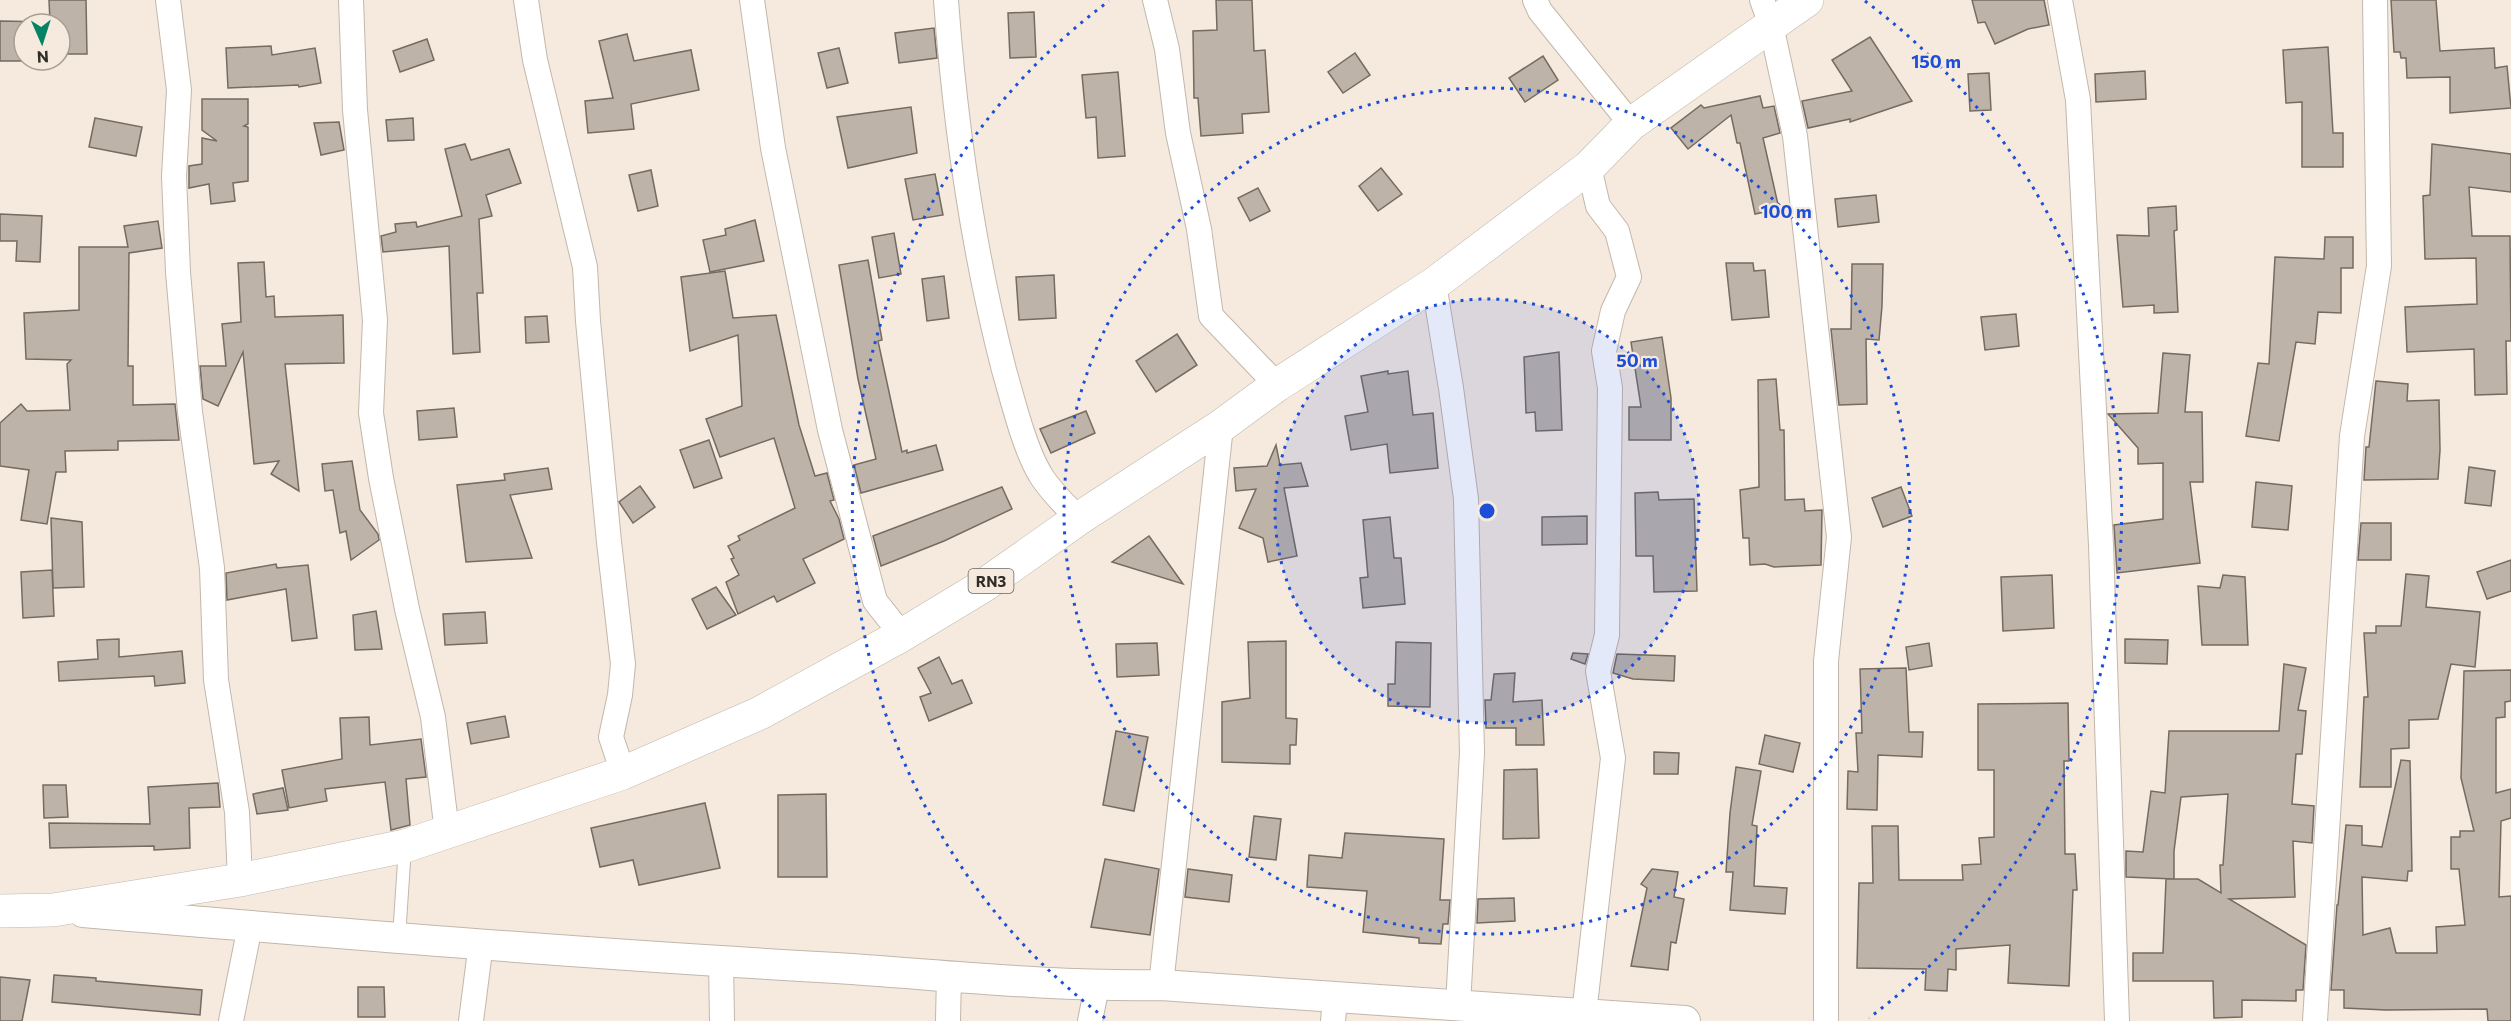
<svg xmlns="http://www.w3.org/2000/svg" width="2511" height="1021" font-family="Commissioner,sans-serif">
  <rect width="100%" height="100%" fill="#f5eadd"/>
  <g fill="#beb3a8" stroke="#756b60" stroke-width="1.5">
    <path d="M 49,0 L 86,0 L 87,54 L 60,54 L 60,24 L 24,24 L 24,60 L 38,61 L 0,61 L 0,21 L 50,22 Z"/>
    <path d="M 1216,0 L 1252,0 L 1254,51 L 1265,50 L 1269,112 L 1242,114 L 1243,133 L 1201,136 L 1198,98 L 1194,98 L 1193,31 L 1217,30 Z"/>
    <path d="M 1972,0 L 2044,0 L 2049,25 L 2028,29 L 1995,44 L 1985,22 L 1978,23 Z"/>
    <path d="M 2391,0 L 2436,0 L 2440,51 L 2494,48 L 2495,68 L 2507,66 L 2511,108 L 2450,113 L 2450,77 L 2407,78 L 2406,58 L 2401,58 L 2400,52 L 2394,52 Z"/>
    <path d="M 1034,12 L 1036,57 L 1010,58 L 1008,13 Z"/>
    <path d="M 934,28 L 937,58 L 899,63 L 895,33 Z"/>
    <path d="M 627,34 L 634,61 L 691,50 L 699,90 L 631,104 L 634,129 L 588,133 L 585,101 L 613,98 L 599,41 Z"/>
    <path d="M 1870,37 L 1912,101 L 1850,122 L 1850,119 L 1808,128 L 1802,101 L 1852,91 L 1832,60 Z"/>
    <path d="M 427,39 L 434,60 L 400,72 L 393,51 Z"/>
    <path d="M 271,46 L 272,55 L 315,48 L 321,83 L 299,87 L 298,85 L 228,88 L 226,48 Z"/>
    <path d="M 2328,47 L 2333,133 L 2343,133 L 2343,167 L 2302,167 L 2302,102 L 2286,103 L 2283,50 Z"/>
    <path d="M 839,48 L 848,83 L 827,88 L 818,53 Z"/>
    <path d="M 1355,53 L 1370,75 L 1343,93 L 1328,72 Z"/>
    <path d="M 1543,56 L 1558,80 L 1525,102 L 1509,78 Z"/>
    <path d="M 2145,71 L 2146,99 L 2096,102 L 2095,74 Z"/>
    <path d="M 1118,72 L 1125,156 L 1098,158 L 1096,117 L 1086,118 L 1082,75 Z"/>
    <path d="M 1989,73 L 1991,110 L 1970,111 L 1968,74 Z"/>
    <path d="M 1760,96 L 1763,108 L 1774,106 L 1780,133 L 1763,138 L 1779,209 L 1755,214 L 1740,143 L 1737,143 L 1731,115 L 1688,149 L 1671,128 L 1701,105 L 1704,108 Z"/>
    <path d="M 202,99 L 248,99 L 248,124 L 244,126 L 248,127 L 248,181 L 233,183 L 235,201 L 211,204 L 209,184 L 189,188 L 189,166 L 202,164 L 202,138 L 217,141 L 202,130 Z"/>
    <path d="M 911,107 L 917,153 L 848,168 L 837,117 Z"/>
    <path d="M 95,118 L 142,127 L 136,156 L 89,147 Z"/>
    <path d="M 413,118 L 414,140 L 388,141 L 386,120 Z"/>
    <path d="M 339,122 L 344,150 L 321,155 L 314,123 Z"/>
    <path d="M 465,144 L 471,160 L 509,149 L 521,183 L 486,195 L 492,216 L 479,219 L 483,293 L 477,293 L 480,352 L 453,354 L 449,246 L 383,252 L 381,236 L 396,232 L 395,224 L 416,222 L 417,227 L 462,216 L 445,149 Z"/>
    <path d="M 2432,144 L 2511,154 L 2511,192 L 2469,187 L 2472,236 L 2510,236 L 2511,341 L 2506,341 L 2507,394 L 2475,395 L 2474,349 L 2407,352 L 2405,307 L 2477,304 L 2476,258 L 2425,259 L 2423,196 L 2430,195 Z"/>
    <path d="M 1381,168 L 1402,194 L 1378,211 L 1359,186 Z"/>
    <path d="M 651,170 L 658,206 L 638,211 L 629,175 Z"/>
    <path d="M 935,174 L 943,215 L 913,220 L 905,179 Z"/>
    <path d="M 1258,188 L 1270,211 L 1250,221 L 1238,198 Z"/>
    <path d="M 1876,195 L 1879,222 L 1838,227 L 1835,199 Z"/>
    <path d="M 2176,206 L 2177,230 L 2174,231 L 2178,312 L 2154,313 L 2154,305 L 2123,307 L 2117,235 L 2149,236 L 2148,208 Z"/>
    <path d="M 0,214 L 42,216 L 40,262 L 16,261 L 17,241 L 0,241 Z"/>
    <path d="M 755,220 L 764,261 L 710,272 L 703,240 L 726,235 L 725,229 Z"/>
    <path d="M 158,221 L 162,248 L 129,253 L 128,366 L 133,366 L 133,405 L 175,404 L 179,440 L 118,441 L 118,450 L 65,451 L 66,472 L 56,472 L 47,524 L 21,520 L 29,470 L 0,466 L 0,423 L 21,404 L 27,411 L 70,410 L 67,364 L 71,360 L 26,359 L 24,313 L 79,310 L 79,247 L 128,247 L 124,226 Z"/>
    <path d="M 894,233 L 901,274 L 879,278 L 872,237 Z"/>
    <path d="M 2325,237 L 2353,237 L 2353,268 L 2341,268 L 2341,313 L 2318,312 L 2315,344 L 2296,342 L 2279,441 L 2246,436 L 2258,363 L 2269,364 L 2275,257 L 2324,259 Z"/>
    <path d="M 868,260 L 882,340 L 878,341 L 902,452 L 907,450 L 907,453 L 936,445 L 943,470 L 861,493 L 854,465 L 876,459 L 858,379 L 839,265 Z"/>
    <path d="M 264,262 L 266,297 L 274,296 L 275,317 L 343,315 L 344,363 L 285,364 L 299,491 L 271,474 L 279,461 L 254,464 L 243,352 L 218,406 L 203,399 L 200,366 L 226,366 L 222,324 L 241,322 L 238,263 Z"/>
    <path d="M 1726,263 L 1753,263 L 1754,271 L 1765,270 L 1769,317 L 1732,320 Z"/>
    <path d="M 1852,264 L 1883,264 L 1882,306 L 1879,340 L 1866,339 L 1867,404 L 1839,405 L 1831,329 L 1851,329 Z"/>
    <path d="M 725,271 L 733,318 L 776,315 L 799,425 L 815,476 L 827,473 L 834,500 L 830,501 L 839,519 L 844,539 L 803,559 L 815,583 L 777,602 L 774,596 L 738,614 L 726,582 L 739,575 L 731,559 L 734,558 L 728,546 L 740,540 L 738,536 L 795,508 L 774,438 L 720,457 L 706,419 L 742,406 L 738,335 L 690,351 L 681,277 Z"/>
    <path d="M 1054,275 L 1056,318 L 1019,320 L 1016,277 Z"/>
    <path d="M 944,276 L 949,318 L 927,321 L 922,279 Z"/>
    <path d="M 2016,314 L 2019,346 L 1985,350 L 1981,317 Z"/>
    <path d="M 547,316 L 549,342 L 526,343 L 525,317 Z"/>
    <path d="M 1177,334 L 1197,365 L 1156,392 L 1136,361 Z"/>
    <path d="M 1662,337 L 1671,398 L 1671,440 L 1629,440 L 1629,407 L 1641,407 L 1631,342 Z"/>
    <path d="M 1559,352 L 1562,430 L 1536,431 L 1535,412 L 1526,413 L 1524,357 Z"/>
    <path d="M 2163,353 L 2190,355 L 2185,412 L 2202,412 L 2203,482 L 2190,482 L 2200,563 L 2117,573 L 2114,525 L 2163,519 L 2163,463 L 2138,464 L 2138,448 L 2108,414 L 2158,413 Z"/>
    <path d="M 1388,371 L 1388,374 L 1408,371 L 1413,415 L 1433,413 L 1438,468 L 1390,473 L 1387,444 L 1351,450 L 1345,416 L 1368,412 L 1361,376 Z"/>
    <path d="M 1776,379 L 1780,430 L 1784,430 L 1785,500 L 1804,499 L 1805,511 L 1822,510 L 1821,565 L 1774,567 L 1765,564 L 1750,565 L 1749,538 L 1743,538 L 1740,490 L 1759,487 L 1758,380 Z"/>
    <path d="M 2376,381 L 2408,384 L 2407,401 L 2439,400 L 2440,450 L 2438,479 L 2364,480 L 2366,447 L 2369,447 Z"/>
    <path d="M 454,408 L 457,437 L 419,440 L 417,411 Z"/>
    <path d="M 1086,411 L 1095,433 L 1051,453 L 1040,429 Z"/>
    <path d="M 709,440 L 722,478 L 694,488 L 680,450 Z"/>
    <path d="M 1276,445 L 1280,465 L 1301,463 L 1308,486 L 1284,488 L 1297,556 L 1268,562 L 1263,538 L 1239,528 L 1256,489 L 1236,491 L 1234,468 L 1267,466 Z"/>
    <path d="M 352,461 L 360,510 L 378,534 L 379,540 L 351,560 L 346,531 L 340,533 L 333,490 L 325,491 L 322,464 Z"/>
    <path d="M 2469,467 L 2495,471 L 2491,506 L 2465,503 Z"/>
    <path d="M 548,468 L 552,489 L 510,495 L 532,558 L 466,562 L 457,485 L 505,480 L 504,474 Z"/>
    <path d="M 2256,482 L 2292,486 L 2288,530 L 2252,527 Z"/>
    <path d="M 640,486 L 655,507 L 633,523 L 619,502 Z"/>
    <path d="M 1002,487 L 1012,509 L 944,541 L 881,566 L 873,536 Z"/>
    <path d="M 1901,487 L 1912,516 L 1883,527 L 1872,498 Z"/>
    <path d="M 1658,492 L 1659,500 L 1694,499 L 1697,591 L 1654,592 L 1653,556 L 1636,556 L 1635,493 Z"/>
    <path d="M 1587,516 L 1587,544 L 1542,545 L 1542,517 Z"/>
    <path d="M 1390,517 L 1394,558 L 1401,558 L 1405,604 L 1363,608 L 1360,578 L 1368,577 L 1363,520 Z"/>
    <path d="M 51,518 L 82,522 L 84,587 L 53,588 Z"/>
    <path d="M 2361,523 L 2391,523 L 2391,560 L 2358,560 Z"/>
    <path d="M 1149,536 L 1183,584 L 1112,562 Z"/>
    <path d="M 2511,560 L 2511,591 L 2487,599 L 2477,572 Z"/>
    <path d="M 276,564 L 277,568 L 308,565 L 317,638 L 292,641 L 286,589 L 227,600 L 226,573 Z"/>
    <path d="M 52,570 L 54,616 L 23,618 L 21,572 Z"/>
    <path d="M 2406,574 L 2429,576 L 2426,607 L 2480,612 L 2475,667 L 2451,664 L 2438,719 L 2409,720 L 2409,748 L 2391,749 L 2391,787 L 2360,787 L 2364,697 L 2368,697 L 2364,633 L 2376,633 L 2376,626 L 2401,626 Z"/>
    <path d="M 2052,575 L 2054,628 L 2003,631 L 2001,577 Z"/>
    <path d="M 2223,575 L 2245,577 L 2248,645 L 2202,645 L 2198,586 L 2220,588 Z"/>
    <path d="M 716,587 L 736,615 L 707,629 L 692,599 Z"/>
    <path d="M 376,611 L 382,649 L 355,650 L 353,615 Z"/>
    <path d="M 485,612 L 487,643 L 445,645 L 443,614 Z"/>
    <path d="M 119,639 L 119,657 L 182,651 L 185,683 L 155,686 L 154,676 L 59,681 L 58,662 L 98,659 L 97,640 Z"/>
    <path d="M 2125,639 L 2168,640 L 2167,664 L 2125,663 Z"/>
    <path d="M 1286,641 L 1286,718 L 1297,719 L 1296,745 L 1290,745 L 1290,764 L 1222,762 L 1222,702 L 1250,698 L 1248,642 Z"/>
    <path d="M 1396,642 L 1431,643 L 1430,707 L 1388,706 L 1388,684 L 1395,684 Z"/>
    <path d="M 1157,643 L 1159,675 L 1117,677 L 1116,644 Z"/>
    <path d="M 1929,643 L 1932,666 L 1909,670 L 1906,647 Z"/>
    <path d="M 1573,653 L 1588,654 L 1585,664 L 1571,659 Z"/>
    <path d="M 1617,654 L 1675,656 L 1674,681 L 1633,679 L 1613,673 Z"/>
    <path d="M 939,657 L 952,684 L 962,680 L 972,703 L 929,721 L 920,697 L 931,693 L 918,668 Z"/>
    <path d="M 2284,664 L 2306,668 L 2298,710 L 2306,711 L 2302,754 L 2296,754 L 2292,804 L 2314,806 L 2312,843 L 2293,841 L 2295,897 L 2229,899 L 2306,945 L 2303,990 L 2296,990 L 2296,1001 L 2242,1000 L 2242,1017 L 2214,1018 L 2213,981 L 2133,981 L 2133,953 L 2163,953 L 2166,879 L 2198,879 L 2221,893 L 2220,865 L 2223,865 L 2228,794 L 2181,797 L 2174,851 L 2174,879 L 2126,877 L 2126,851 L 2143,852 L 2151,791 L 2165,793 L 2169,731 L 2279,731 Z"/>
    <path d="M 1906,668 L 1909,732 L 1923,732 L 1922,757 L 1878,755 L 1877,810 L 1847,809 L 1848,771 L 1858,772 L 1856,733 L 1862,733 L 1860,669 Z"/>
    <path d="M 2511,670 L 2511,701 L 2505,702 L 2505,717 L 2496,718 L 2496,793 L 2511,789 L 2511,818 L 2501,821 L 2499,897 L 2511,896 L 2511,1021 L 2488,1021 L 2487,1009 L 2386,1010 L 2344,1008 L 2344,990 L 2331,990 L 2337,905 L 2338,905 L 2346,825 L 2362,826 L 2362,845 L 2382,847 L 2401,760 L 2410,761 L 2412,871 L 2408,871 L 2407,881 L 2362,877 L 2363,935 L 2390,928 L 2396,953 L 2437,953 L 2436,927 L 2465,925 L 2459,869 L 2451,869 L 2451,837 L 2460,837 L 2460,831 L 2474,831 L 2461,778 L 2464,671 Z"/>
    <path d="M 1515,673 L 1513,702 L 1542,700 L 1544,745 L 1516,745 L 1516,728 L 1486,728 L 1485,700 L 1491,700 L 1494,674 Z"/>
    <path d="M 2068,703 L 2069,761 L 2064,761 L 2065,854 L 2075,854 L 2077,890 L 2073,890 L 2069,986 L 2008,983 L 2010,945 L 1956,949 L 1956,970 L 1948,969 L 1947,991 L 1925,990 L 1926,969 L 1857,968 L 1859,883 L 1873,883 L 1872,826 L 1898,826 L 1899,880 L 1963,880 L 1962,865 L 1981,864 L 1979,838 L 1994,837 L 1994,770 L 1978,770 L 1978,704 Z"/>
    <path d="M 505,716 L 509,737 L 471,744 L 467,723 Z"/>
    <path d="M 369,717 L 370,745 L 421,739 L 426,777 L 406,779 L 410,825 L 391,830 L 385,782 L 325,789 L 327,801 L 289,808 L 282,770 L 342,759 L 340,718 Z"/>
    <path d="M 1116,731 L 1148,737 L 1134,811 L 1103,805 Z"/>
    <path d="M 1765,735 L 1800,743 L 1793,772 L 1759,764 Z"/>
    <path d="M 1654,752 L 1679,753 L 1678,774 L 1654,774 Z"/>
    <path d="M 1736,767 L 1761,771 L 1752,825 L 1757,826 L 1754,886 L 1787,888 L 1785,914 L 1730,910 L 1733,872 L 1726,872 L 1730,813 Z"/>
    <path d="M 1537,769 L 1539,838 L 1503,839 L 1504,770 Z"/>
    <path d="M 218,783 L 220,807 L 189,808 L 190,848 L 154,850 L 154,846 L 50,848 L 49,823 L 150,824 L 148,787 Z"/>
    <path d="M 43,785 L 66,785 L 68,817 L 44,818 Z"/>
    <path d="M 283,788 L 288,810 L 257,814 L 253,794 Z"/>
    <path d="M 826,794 L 827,877 L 778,877 L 778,795 Z"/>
    <path d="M 705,803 L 720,868 L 639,885 L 633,860 L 600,867 L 591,828 Z"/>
    <path d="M 1254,816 L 1281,819 L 1276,860 L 1249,857 Z"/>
    <path d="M 1345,833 L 1444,839 L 1440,900 L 1450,900 L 1448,924 L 1443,924 L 1441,944 L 1419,943 L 1419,938 L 1363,932 L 1367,891 L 1307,887 L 1309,855 L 1342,858 Z"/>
    <path d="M 1105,859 L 1159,869 L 1150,935 L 1091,927 Z"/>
    <path d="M 1188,869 L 1232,875 L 1229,902 L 1185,897 Z"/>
    <path d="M 1652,869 L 1678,872 L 1674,897 L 1684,899 L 1676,943 L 1671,942 L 1668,970 L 1631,966 L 1647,888 L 1641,884 Z"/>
    <path d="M 1514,898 L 1515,921 L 1477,923 L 1478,899 Z"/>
    <path d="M 54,975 L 96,978 L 96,981 L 202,990 L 200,1015 L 52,1002 Z"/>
    <path d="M 0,977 L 30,980 L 22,1021 L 0,1021 Z"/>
    <path d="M 358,987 L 384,987 L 385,1017 L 358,1017 Z"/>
  </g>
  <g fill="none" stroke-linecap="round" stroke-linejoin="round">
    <defs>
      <path id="service" d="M 399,937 L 405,847"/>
      <g id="minor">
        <path d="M 168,0 L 179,90 L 174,176 L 178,272 L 190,412 L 212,568 L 216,680 L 237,812 L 240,880"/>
        <path d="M 351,0 L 355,110 L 375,320 L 371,413 L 381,478 L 407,609 L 433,717 L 447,832"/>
        <path d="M 526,0 L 535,60 L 585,267 L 588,321 L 609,542 L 623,664 L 620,695 L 611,737 L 623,773"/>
        <path d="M 752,0 L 773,148 L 830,430 L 875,601 L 902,635"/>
        <path d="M 946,0 C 955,124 973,250 1004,370 C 1013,401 1024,447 1040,474 C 1049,490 1066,505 1078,519"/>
        <path d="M 1155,0 L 1167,49 L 1178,133 L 1199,229 L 1211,316 L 1277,385"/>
        <path d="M 1535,0 L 1540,11 L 1631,124"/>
        <path d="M 1762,0 L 1771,25 L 1795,136 L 1839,537 L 1826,661 L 1826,1021"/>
        <path d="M 2060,0 L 2078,100 L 2101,545 L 2117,1021"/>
        <path d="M 1434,284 L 1451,388 L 1466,499 L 1472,753 L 1458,1005"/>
        <path d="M 721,962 L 722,1021"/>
        <path d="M 1161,985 L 1221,426"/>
        <path d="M 1584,1014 L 1613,758 L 1598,671 L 1607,635 L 1610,388 L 1604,351 L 1613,311 L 1629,277 L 1617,231 L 1598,206 L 1589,167"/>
        <path d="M 231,1021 L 250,926"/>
        <path d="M 471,1021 L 481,943"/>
        <path d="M 948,1021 L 949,975"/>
        <path d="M 1090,1021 L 1097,986"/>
        <path d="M 1333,1021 L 1335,999"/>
        <path d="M 2315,1021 L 2352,436 L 2379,266 L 2375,0"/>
      </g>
      <path id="tertiary" d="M 83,912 C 333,933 584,954 836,968 C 944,975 1052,987 1161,985 L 1685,1021"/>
      <path id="trunk" d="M 0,911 L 53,910 L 240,880 L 405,846 L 623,773 L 760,713 L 902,635 L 983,586 L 1078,519 L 1221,426 L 1277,385 L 1434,284 L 1589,167 L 1631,124 L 1807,0"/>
    </defs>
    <use href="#service" stroke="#c2b7ab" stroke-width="14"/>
    <use href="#minor" stroke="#c2b7ab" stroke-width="26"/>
    <use href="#tertiary" stroke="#c2b7ab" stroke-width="32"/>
    <use href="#trunk" stroke="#c2b7ab" stroke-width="34"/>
    <use href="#service" stroke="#fff" stroke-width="12"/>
    <use href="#minor" stroke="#fff" stroke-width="24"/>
    <use href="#tertiary" stroke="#fff" stroke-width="30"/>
    <use href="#trunk" stroke="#fff" stroke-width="33"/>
  </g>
  <circle cx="1487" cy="511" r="212" fill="#1d4ed8" fill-opacity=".12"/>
  <g fill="none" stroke="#1d4ed8" stroke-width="3" stroke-dasharray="3 6">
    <circle cx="1487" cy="511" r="212"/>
    <circle cx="1487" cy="511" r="423"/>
    <path d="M1105 1018A635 635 0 0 1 1109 1M1865 1A635 635 0 0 1 1869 1018"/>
  </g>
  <g text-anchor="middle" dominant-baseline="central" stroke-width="4.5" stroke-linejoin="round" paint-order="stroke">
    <rect fill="#f5eadd" stroke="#6b655e" stroke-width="1.5" x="968.5" y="569" width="45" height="24" rx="4.5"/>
    <g font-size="15" font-weight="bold" fill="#302c27">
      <text x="991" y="581">RN3</text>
    </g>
  </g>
  <circle cx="1487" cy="511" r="9" fill="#1d4ed8" stroke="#f5eadd" stroke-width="3"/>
  <g font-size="18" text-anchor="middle" font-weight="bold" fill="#1d4ed8" stroke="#f5eadd" stroke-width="4.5" stroke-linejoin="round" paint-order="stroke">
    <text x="1936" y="68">150 m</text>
    <text x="1786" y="218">100 m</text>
    <text x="1637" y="367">50 m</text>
  </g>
  <g transform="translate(42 42) rotate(177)"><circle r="28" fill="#f5eadd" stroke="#a69e94" stroke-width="1.5"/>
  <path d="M0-4.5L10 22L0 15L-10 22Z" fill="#048465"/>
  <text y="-9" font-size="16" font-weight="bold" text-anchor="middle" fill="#302c27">N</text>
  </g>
</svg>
